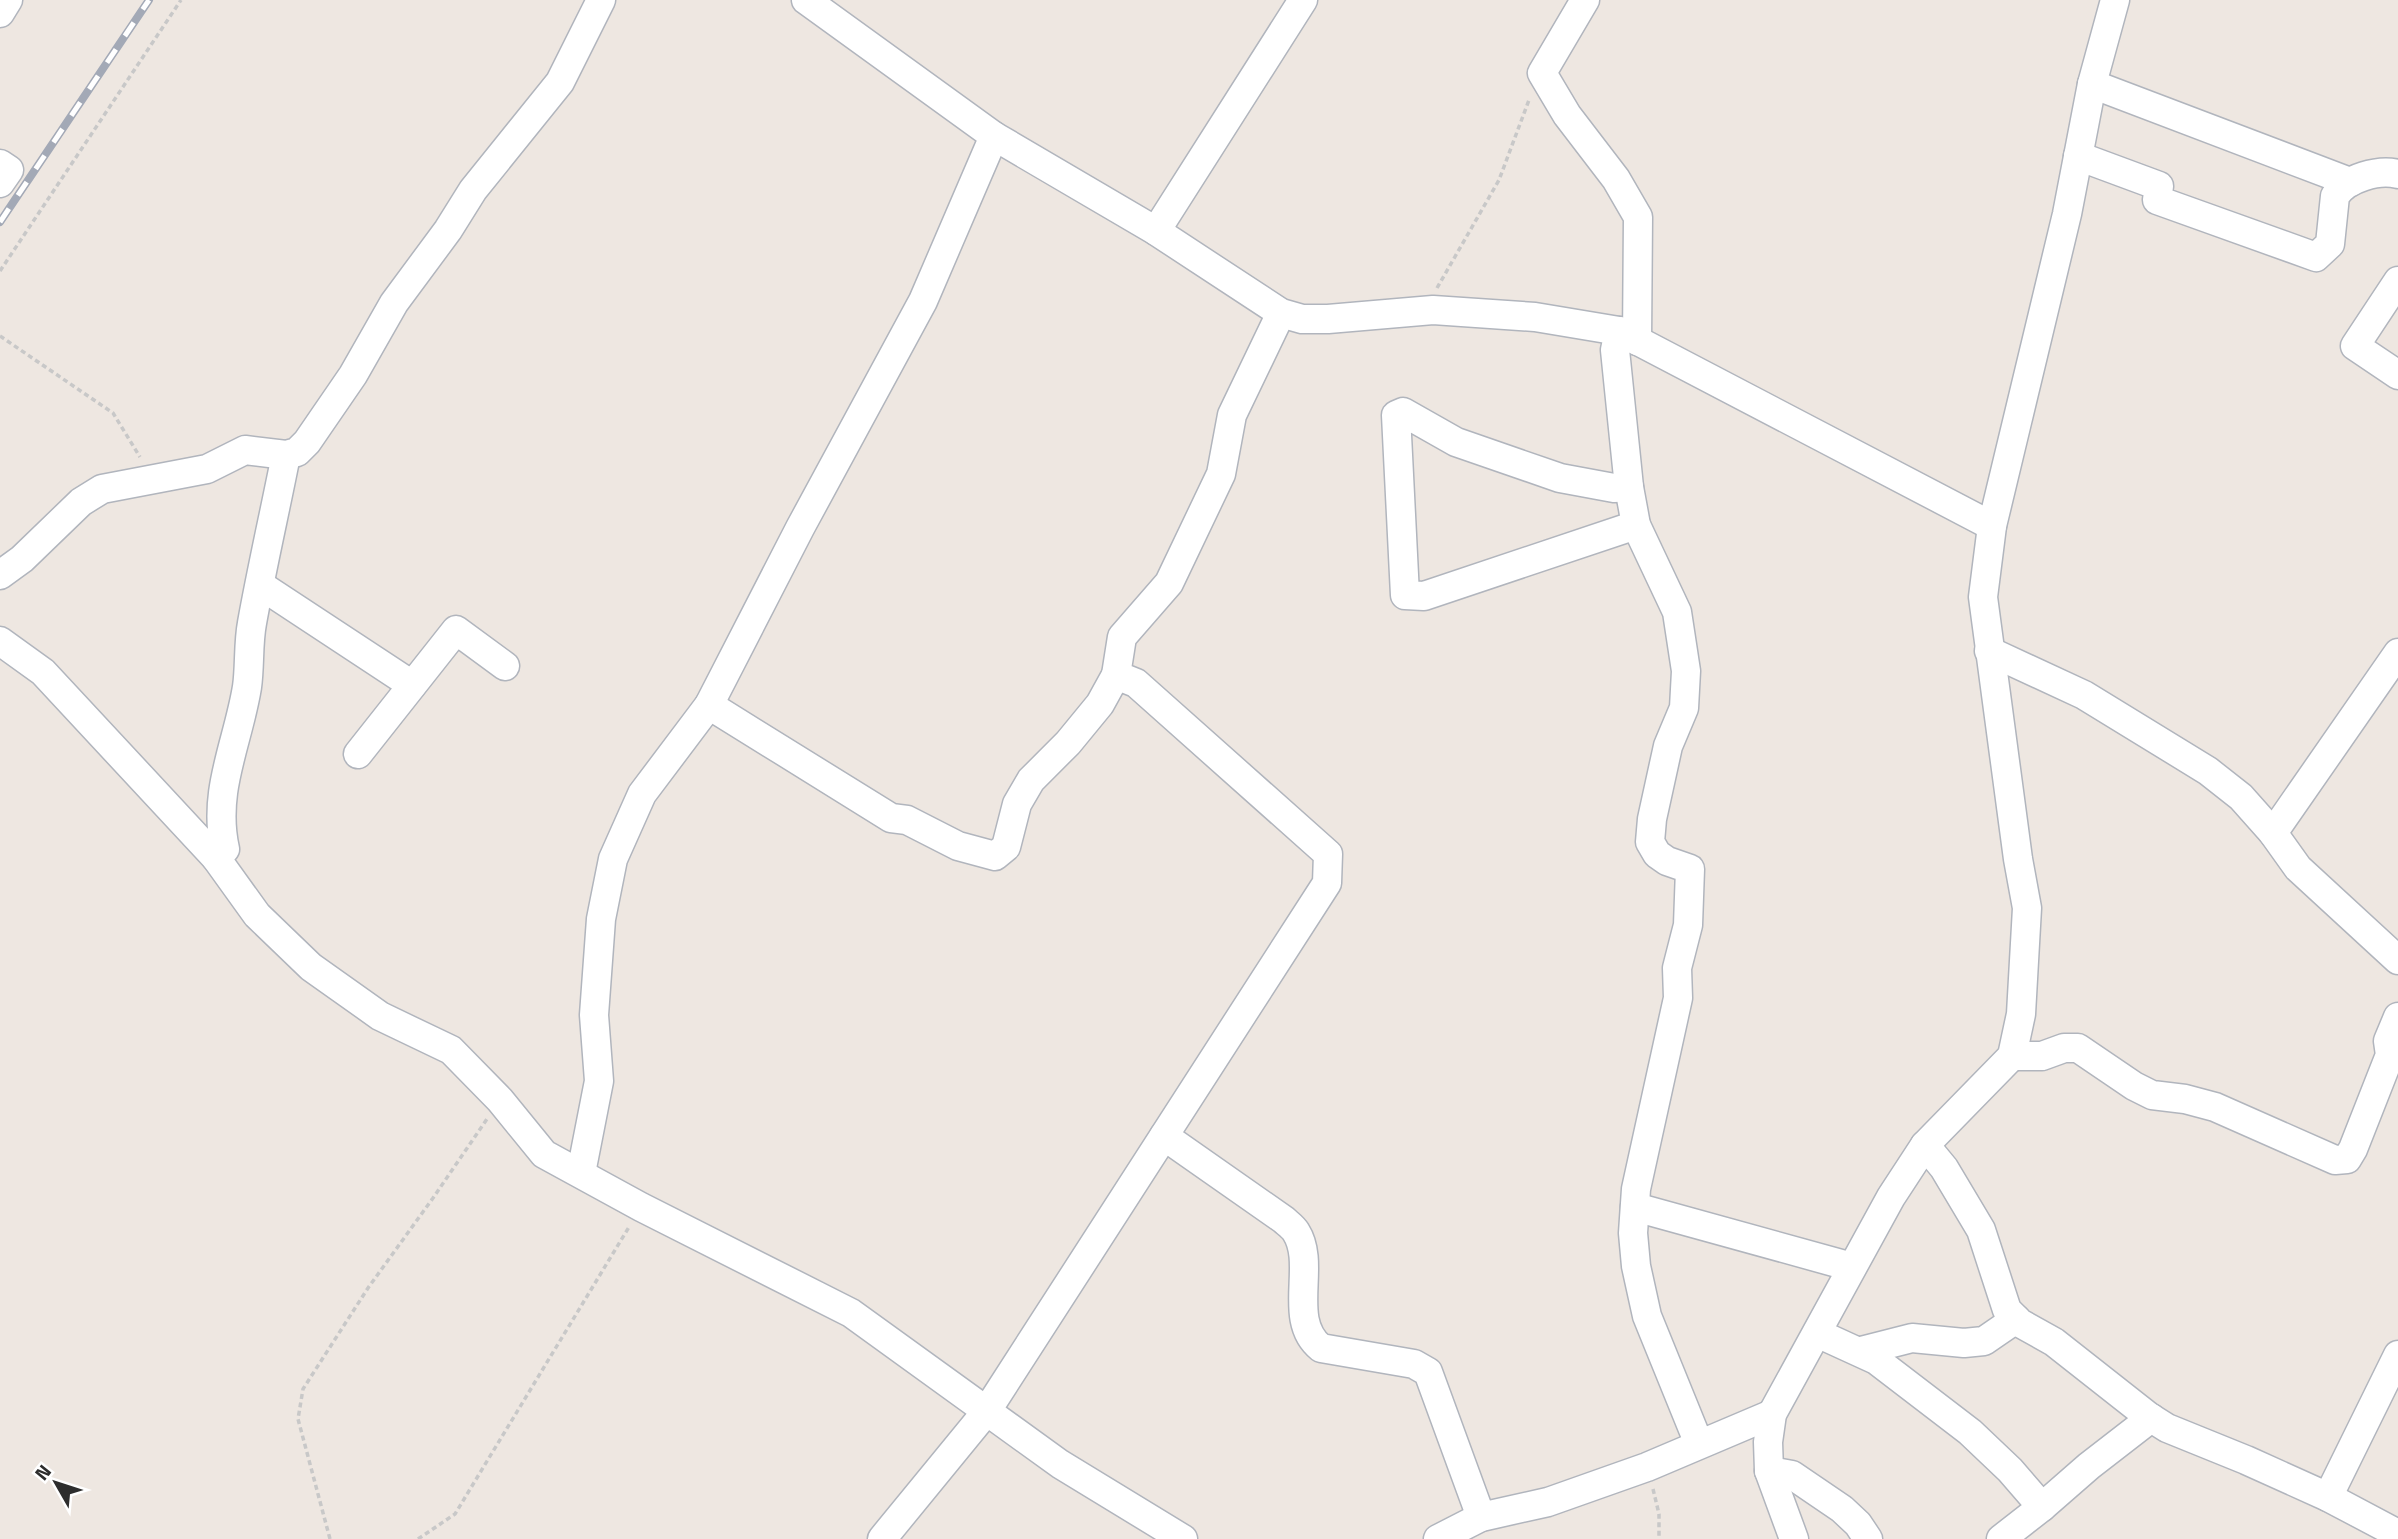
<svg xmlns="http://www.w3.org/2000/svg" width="2398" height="1539" font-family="'Titillium Web',sans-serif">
  <rect width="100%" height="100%" fill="#eee7e1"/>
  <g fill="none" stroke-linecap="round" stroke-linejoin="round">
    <defs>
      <g id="minor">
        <path d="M 806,0 L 994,136 L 1156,231 L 1281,313 L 1302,319 L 1328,319 L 1433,310 L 1535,317 L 1619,331 L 1992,526"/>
        <path d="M 1585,0 L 1542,73 L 1567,115 L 1616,179 L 1638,217 L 1637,341"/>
        <path d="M 0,13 L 8,0"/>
        <path d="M 2092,84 L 2350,182"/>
        <path d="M 2078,156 L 2159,186 L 2157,200 L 2316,257 L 2330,244 L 2335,196 C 2346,178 2379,169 2398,174"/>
        <path d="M 0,164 L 9,170 L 0,183"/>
        <path d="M 1156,231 L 1303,0"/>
        <path d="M 2398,281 L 2355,346 L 2398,375"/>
        <path d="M 1619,331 L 1615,350 L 1629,487 L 1636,525 L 1677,612 L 1686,671 L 1684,708 L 1668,746 L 1652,819 L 1650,842 L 1657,854 L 1667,861 L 1690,869 L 1688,925 L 1677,968 L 1678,998 L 1636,1189 L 1633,1233 L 1636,1266 L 1647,1316 L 1699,1444"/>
        <path d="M 1629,487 L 1614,488 L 1560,478 L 1456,442 L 1403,412 L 1396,415 L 1405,595 L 1424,596 L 1636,525"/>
        <path d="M 0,575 L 22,559 L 81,502 L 102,489 L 207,469 L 245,450 L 286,455 L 297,452 L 307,442 L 353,375 L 394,303 L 448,230 L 473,190 L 560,82 L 601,0"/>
        <path d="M 260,585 L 412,685"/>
        <path d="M 0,641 L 43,672 L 216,858 L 257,915 L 311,967 L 380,1016 L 451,1050 L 500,1100 L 544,1154 L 641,1207 L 851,1313 L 1060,1464 L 1183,1539"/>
        <path d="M 1989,651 L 2084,695 L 2208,771 L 2241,797 L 2273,833 L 2298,868 L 2398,960"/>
        <path d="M 709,705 L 891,818 L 907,820 L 958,846 L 995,856 L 1006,847 L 1017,804 L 1031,780 L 1068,743 L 1100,704 L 1116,675"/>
        <path d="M 358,754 L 456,630 L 505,666"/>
        <path d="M 2273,833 L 2398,653"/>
        <path d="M 216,858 L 225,849 C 212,791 238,743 247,687 C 250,666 248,644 252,623 C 262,567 275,511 286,455"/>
        <path d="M 2012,1056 L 2042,1056 L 2064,1048 L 2078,1048 L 2134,1086 L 2152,1095 L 2185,1099 L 2215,1107 L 2335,1160 L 2347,1159 L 2353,1149 L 2390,1055 L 2388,1041 L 2398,1017"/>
        <path d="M 1164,1136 L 1284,1220 C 1287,1223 1293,1227 1296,1232 C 1317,1265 1286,1320 1321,1348 L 1414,1364 L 1428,1372 L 1481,1517"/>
        <path d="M 1925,1145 L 1944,1168 L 1981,1230 L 2007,1310 L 2020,1323 L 2054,1342 L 2148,1416 L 2167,1428 L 2246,1460 L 2328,1497 L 2398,1534"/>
        <path d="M 581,1173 L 599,1081 L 594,1015 L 601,919 L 613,859 L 642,794 L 709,705 L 800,528 L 923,301 L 994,136"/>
        <path d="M 1635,1207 L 1852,1267"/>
        <path d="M 1817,1333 L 1876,1360 L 1970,1432 L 2010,1470 L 2042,1507 L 2001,1539"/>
        <path d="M 1861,1351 L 1912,1338 L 1964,1343 L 1984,1341 L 2016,1319"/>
        <path d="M 1769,1471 L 1792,1475 L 1842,1509 L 1858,1524 L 1868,1539"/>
        <path d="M 2328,1497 L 2398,1355"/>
        <path d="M 2042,1507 L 2089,1466 L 2151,1418"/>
        <path d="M 882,1539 L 986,1412 L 1327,883 L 1328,854 L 1136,683 L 1116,675 L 1122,637 L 1169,583 L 1221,474 L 1232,415 L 1281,313"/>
        <path d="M 1438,1539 L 1481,1517 L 1548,1502 L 1647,1467 L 1772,1414"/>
        <path d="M 1794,1539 L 1769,1471 L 1768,1442 L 1772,1414 L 1891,1197 L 1925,1145 L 2012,1056 L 2021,1014 L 2027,908 L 2018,859 L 1983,597 L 1992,526 L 2067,214 L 2092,84 L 2115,0"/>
      </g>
    </defs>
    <use href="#minor" stroke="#b1b5bd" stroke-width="31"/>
    <g stroke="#c8c8c8" stroke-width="3.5" stroke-dasharray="5 3.5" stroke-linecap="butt">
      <path d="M 0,271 L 181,0"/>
      <path d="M 1437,288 L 1499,180 L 1529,100"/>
      <path d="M 0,336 L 113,413 L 140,457"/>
      <path d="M 1653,1489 L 1659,1514 L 1659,1539"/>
      <path d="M 330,1539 L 298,1419 L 303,1389 L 368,1288 L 433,1198 L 487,1119"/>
      <path d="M 418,1539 L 455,1514 L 629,1227"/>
    </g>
    <use href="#minor" stroke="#fff" stroke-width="28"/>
    <defs>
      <path id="rail" d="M 0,222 L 149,0"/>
    </defs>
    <use href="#rail" stroke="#a3a9b6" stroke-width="8"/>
    <use href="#rail" stroke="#fff" stroke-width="5" stroke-dasharray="16" stroke-linecap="butt"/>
  </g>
  <g transform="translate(56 1483) rotate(309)" stroke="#ffffff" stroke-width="5" paint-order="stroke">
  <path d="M0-5L12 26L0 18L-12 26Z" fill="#2d2d2d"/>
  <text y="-10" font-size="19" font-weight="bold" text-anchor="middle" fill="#2d2d2d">N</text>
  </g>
</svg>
